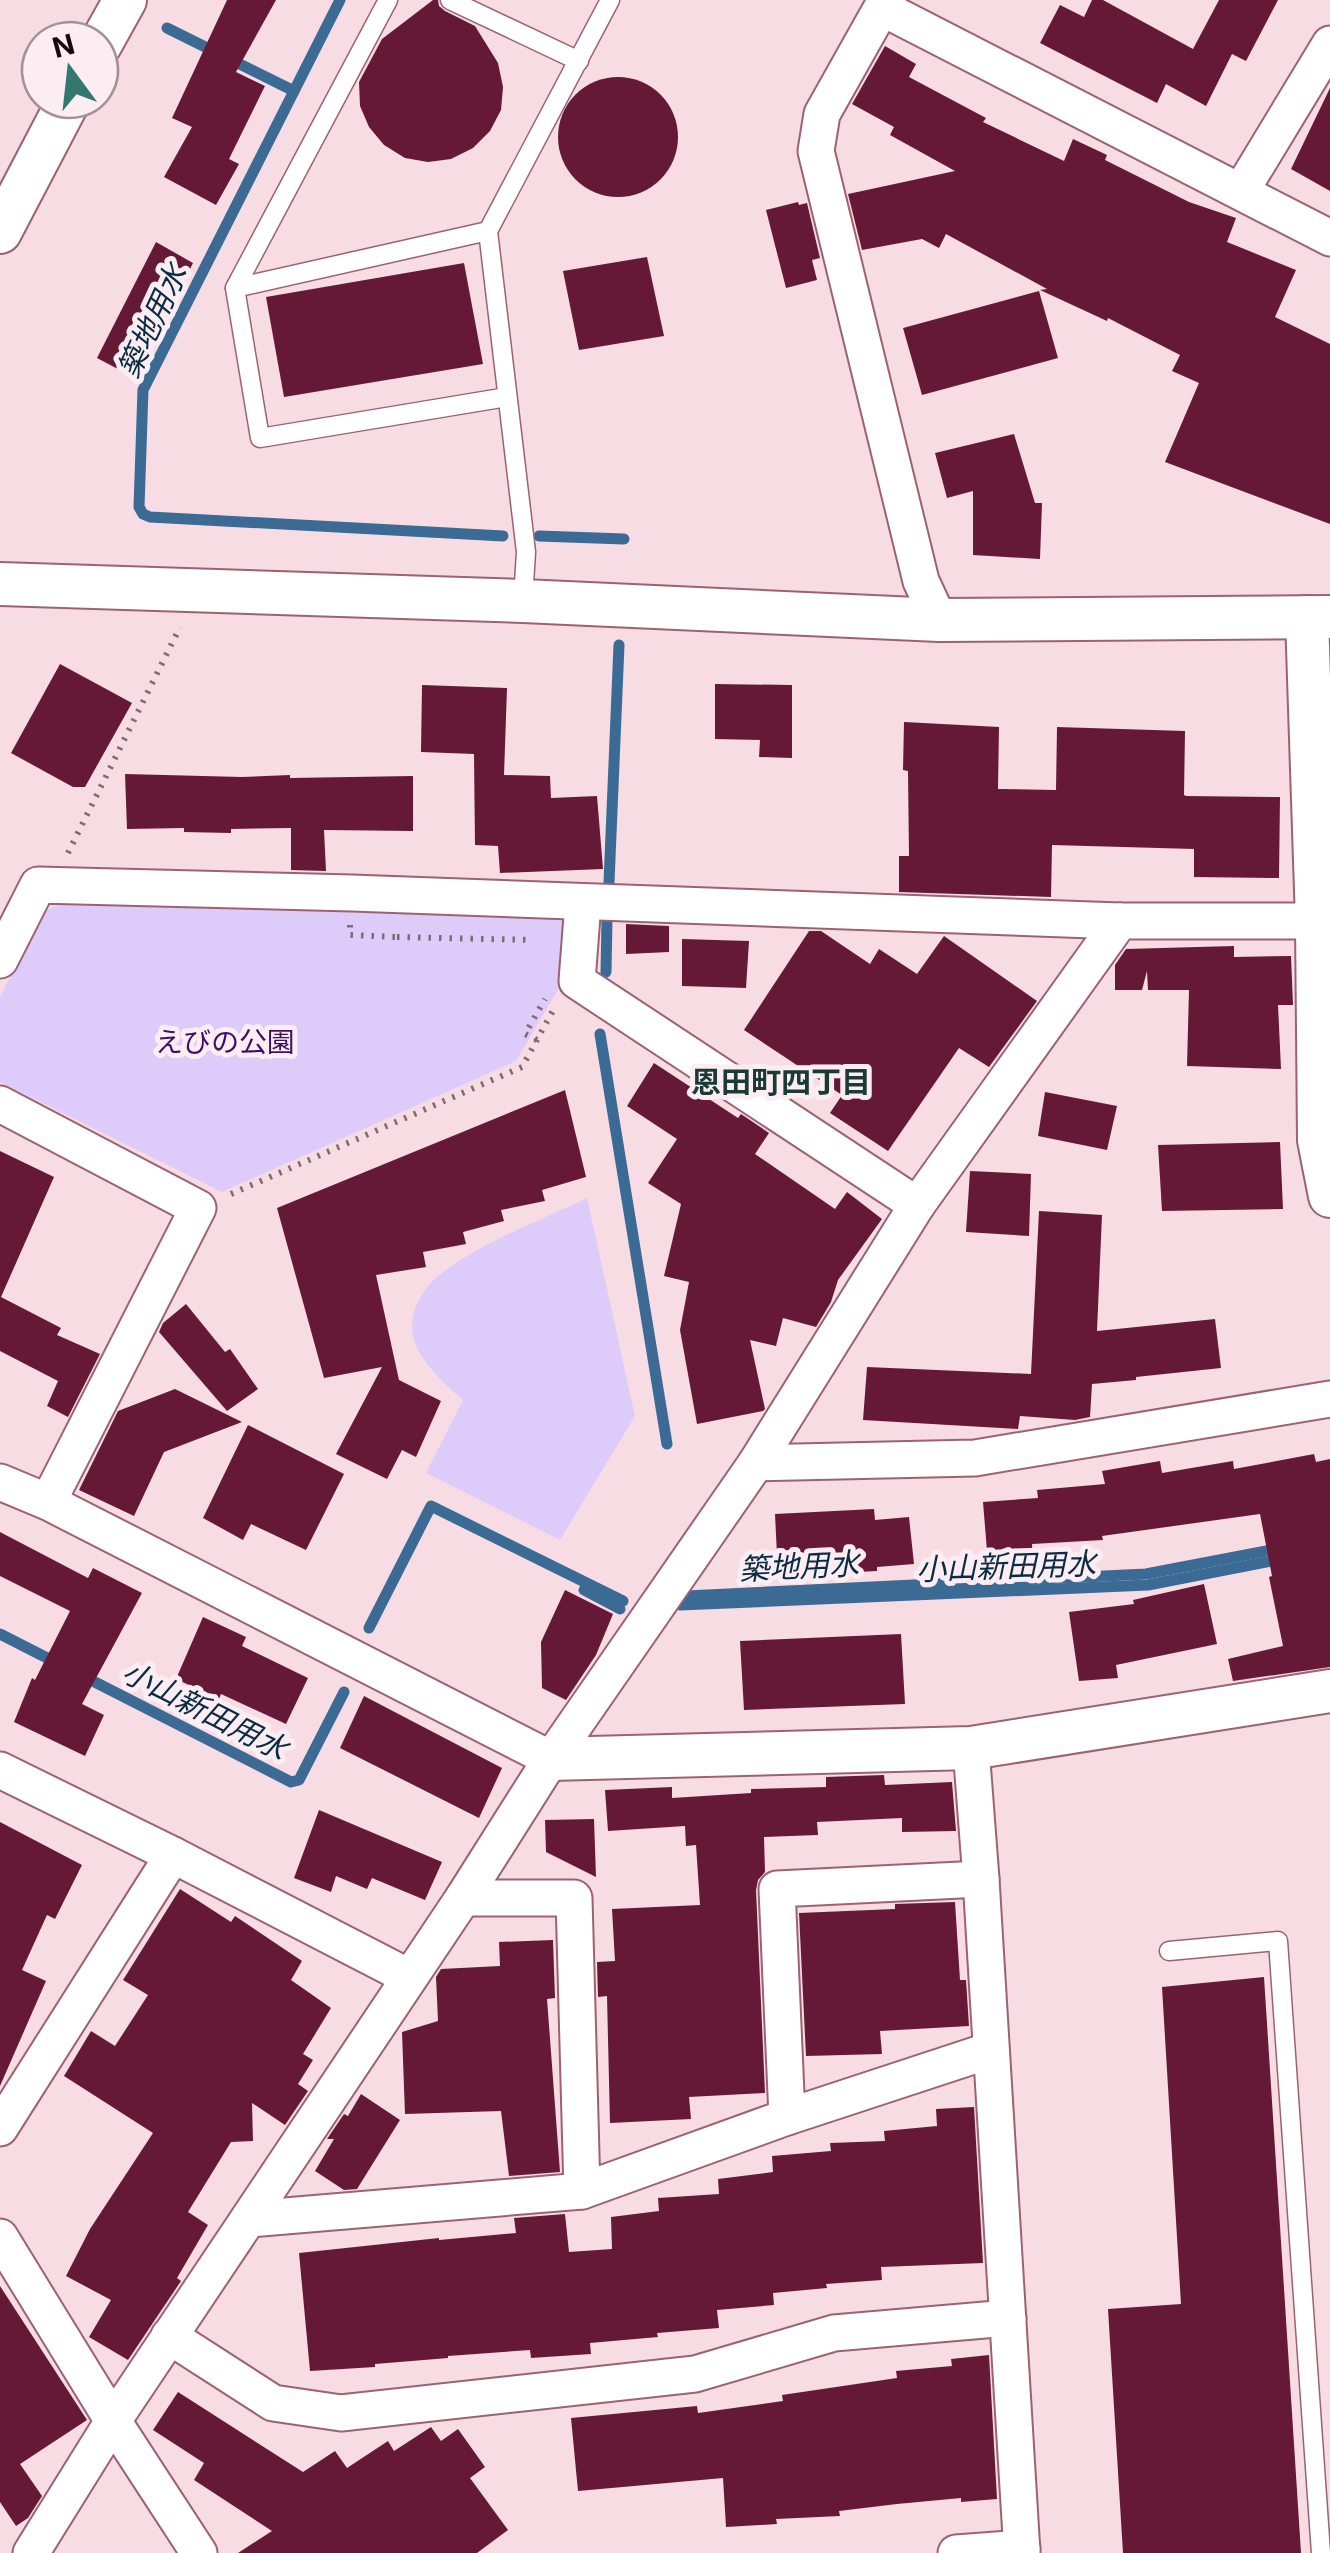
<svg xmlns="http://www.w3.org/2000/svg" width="1330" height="2553" font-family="Inter,'Noto Sans JP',sans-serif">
  <rect width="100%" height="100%" fill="#f8dce3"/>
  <g fill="#ddccfa">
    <path d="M 67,902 L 564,918 L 562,983 L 516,1061 L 222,1192 L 0,1082 L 0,997 L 43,911 Z"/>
    <path d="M 587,1198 L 635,1416 L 560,1540 L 426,1473 L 463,1400 C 444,1384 411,1354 412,1326 C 412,1308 423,1290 436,1278 C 472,1246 542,1220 587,1198 Z"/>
  </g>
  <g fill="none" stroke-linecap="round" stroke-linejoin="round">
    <g stroke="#3b6b94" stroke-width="11">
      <path d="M 340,0 L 143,390 L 139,507 L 143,514 L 150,517 L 503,536"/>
      <path d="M 167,28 L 294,91"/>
      <path d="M 539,536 L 624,539"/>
      <path d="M 609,882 L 619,645"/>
      <path d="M 606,972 L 607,919"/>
      <path d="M 600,1034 L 667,1444"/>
      <path d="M 584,1590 L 620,1609"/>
      <path d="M 686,1596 L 1146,1574 L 1282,1548"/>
      <path d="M 680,1605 L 1148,1585 L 1282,1559"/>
      <path d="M 369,1628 L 431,1506 L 623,1601"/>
      <path d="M 0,1634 L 57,1663"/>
      <path d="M 83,1676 L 291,1782 L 299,1780 L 344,1692"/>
    </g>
  </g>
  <g fill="#661936">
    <path d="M 227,0 L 276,0 L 236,72 L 265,86 L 229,159 L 239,164 L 216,205 L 164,177 L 192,127 L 172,118 Z"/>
    <path d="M 433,0 L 438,0 L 439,6 L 445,11 L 475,26 L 498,63 L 503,87 L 501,110 L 490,131 L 473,148 L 451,159 L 428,162 L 405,158 L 384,145 L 369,127 L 360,106 L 359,82 L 382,39 Z"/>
    <path d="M 1092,0 L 1103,0 L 1193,49 L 1219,0 L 1278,0 L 1246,61 L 1232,54 L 1206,106 L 1166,84 L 1157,103 L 1040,43 L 1060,5 L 1084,17 Z"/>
    <path d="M 885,46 L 916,64 L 909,77 L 986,118 L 983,122 L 1064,161 L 1073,139 L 1107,155 L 1105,160 L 1189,202 L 1236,218 L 1227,242 L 1296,270 L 1275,317 L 1330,344 L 1330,524 L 1165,462 L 1199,383 L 1172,371 L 1180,355 L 1108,318 L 1107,321 L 1040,290 L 1047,289 L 946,234 L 939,248 L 922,239 L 862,250 L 848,194 L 955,171 L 890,135 L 894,127 L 852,104 Z"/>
    <circle cx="618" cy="137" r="60"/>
    <path d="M 1330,88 L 1330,191 L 1291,169 Z"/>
    <path d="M 798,202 L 799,205 L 807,203 L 820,258 L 812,260 L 817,280 L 786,288 L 766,210 Z"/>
    <path d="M 156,242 L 193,263 L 135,378 L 97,358 Z"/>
    <path d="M 647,257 L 664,336 L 579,350 L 563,271 Z"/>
    <path d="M 464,263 L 483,364 L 284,397 L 266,297 Z"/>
    <path d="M 1039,291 L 1058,358 L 922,395 L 903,328 Z"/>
    <path d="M 1014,434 L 1035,503 L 1042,503 L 1040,559 L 973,555 L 973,491 L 947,498 L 935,453 Z"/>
    <path d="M 60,664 L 132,703 L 85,787 L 73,787 L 11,753 Z"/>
    <path d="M 715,684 L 792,685 L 792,758 L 759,757 L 760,740 L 715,739 Z"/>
    <path d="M 422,685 L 507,688 L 504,775 L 550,776 L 551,798 L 597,796 L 603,869 L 500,873 L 498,846 L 475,845 L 474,754 L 421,752 Z"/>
    <path d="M 904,722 L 999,727 L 998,789 L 1056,790 L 1057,727 L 1185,731 L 1184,795 L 1186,796 L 1280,797 L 1279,878 L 1194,877 L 1194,849 L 1052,845 L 1051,897 L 899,892 L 899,856 L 909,856 L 908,771 L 903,770 Z"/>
    <path d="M 125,774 L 242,777 L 290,775 L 290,778 L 413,776 L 413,831 L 324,830 L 326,871 L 291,870 L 291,828 L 231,829 L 231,833 L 184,832 L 184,828 L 127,829 Z"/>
    <path d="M 626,924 L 669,926 L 669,952 L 626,954 Z"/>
    <path d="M 809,931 L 821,931 L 870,964 L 879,949 L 917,974 L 944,936 L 1037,1001 L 989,1067 L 959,1048 L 888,1151 L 830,1113 L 842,1095 L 744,1030 Z"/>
    <path d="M 682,939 L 749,941 L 746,988 L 682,986 Z"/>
    <path d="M 1234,946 L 1234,957 L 1291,956 L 1293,1005 L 1278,1005 L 1281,1069 L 1187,1066 L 1189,990 L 1148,990 L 1147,971 L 1142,990 L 1115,990 L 1115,965 L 1126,949 Z"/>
    <path d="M 654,1063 L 738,1118 L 741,1114 L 769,1133 L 755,1154 L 835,1209 L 847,1192 L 882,1219 L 838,1280 L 831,1302 L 816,1327 L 783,1318 L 776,1346 L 750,1340 L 765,1409 L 763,1411 L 697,1424 L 680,1330 L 689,1282 L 664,1276 L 681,1204 L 648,1183 L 677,1139 L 627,1106 Z"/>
    <path d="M 565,1090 L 586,1177 L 542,1190 L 545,1201 L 501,1210 L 504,1221 L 463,1232 L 466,1244 L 423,1252 L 426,1267 L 376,1275 L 399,1380 L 441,1401 L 416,1457 L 402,1450 L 387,1479 L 336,1454 L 382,1367 L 324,1378 L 277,1208 Z"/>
    <path d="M 1045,1092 L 1117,1106 L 1107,1150 L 1038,1136 Z"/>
    <path d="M 1280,1142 L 1283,1209 L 1162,1211 L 1158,1145 Z"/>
    <path d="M 0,1151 L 54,1177 L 1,1297 L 61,1328 L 57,1335 L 100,1354 L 68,1417 L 47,1406 L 58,1381 L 0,1351 Z"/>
    <path d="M 970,1171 L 1031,1174 L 1029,1236 L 966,1232 Z"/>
    <path d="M 1039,1211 L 1102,1215 L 1097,1331 L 1215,1319 L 1221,1368 L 1136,1377 L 1136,1380 L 1092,1384 L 1090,1417 L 1075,1420 L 1020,1416 L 1018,1429 L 863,1420 L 867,1367 L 1031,1374 Z"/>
    <path d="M 186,1304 L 225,1352 L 230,1349 L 258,1389 L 227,1411 L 159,1332 L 163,1323 Z"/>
    <path d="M 175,1389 L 242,1422 L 164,1452 L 134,1516 L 79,1490 L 118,1411 Z"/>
    <path d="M 248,1425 L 344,1474 L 306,1550 L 251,1524 L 243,1540 L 203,1518 Z"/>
    <path d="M 1314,1454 L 1316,1462 L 1330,1459 L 1330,1667 L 1233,1681 L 1228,1659 L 1283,1646 L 1269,1577 L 1272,1576 L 1260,1514 L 1102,1536 L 1103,1540 L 1032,1544 L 1033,1562 L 988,1563 L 983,1502 L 1038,1498 L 1037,1490 L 1105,1484 L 1102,1471 L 1160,1461 L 1162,1473 L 1233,1461 L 1234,1469 Z"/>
    <path d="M 874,1509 L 875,1520 L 909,1517 L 914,1564 L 877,1567 L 877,1571 L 778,1576 L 775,1514 Z"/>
    <path d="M 0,1532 L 88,1578 L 93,1568 L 142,1593 L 82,1704 L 104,1715 L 85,1756 L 14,1722 L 32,1678 L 35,1680 L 70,1611 L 0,1576 Z"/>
    <path d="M 1204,1584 L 1217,1644 L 1116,1665 L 1118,1678 L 1079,1681 L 1069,1612 L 1134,1604 L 1133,1600 Z"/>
    <path d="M 565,1590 L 613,1614 L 596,1655 L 566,1700 L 542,1688 L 541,1642 Z"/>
    <path d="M 203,1617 L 246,1637 L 242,1646 L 308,1678 L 286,1724 L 221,1694 L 219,1699 L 176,1679 Z"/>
    <path d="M 901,1634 L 905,1704 L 744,1710 L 740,1641 Z"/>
    <path d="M 364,1696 L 502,1768 L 479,1818 L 340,1748 Z"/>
    <path d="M 884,1775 L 885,1785 L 952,1782 L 956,1831 L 902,1832 L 902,1818 L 817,1822 L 818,1835 L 764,1837 L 765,1872 L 758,1880 L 756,1890 L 765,2093 L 689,2097 L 691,2119 L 610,2123 L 607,1996 L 598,1997 L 597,1962 L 615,1961 L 612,1909 L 700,1905 L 696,1845 L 686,1846 L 685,1826 L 608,1831 L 605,1790 L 672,1787 L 672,1798 L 751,1793 L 751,1789 L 826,1787 L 826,1777 Z"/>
    <path d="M 319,1810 L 442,1862 L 425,1900 L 372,1878 L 367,1889 L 336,1876 L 331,1892 L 294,1878 Z"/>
    <path d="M 594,1819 L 596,1877 L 546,1852 L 545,1820 Z"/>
    <path d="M 0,1822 L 82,1865 L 55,1919 L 47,1915 L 22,1970 L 46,1981 L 0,2086 Z"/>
    <path d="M 180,1889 L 231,1922 L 235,1916 L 302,1961 L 291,1980 L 331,2008 L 303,2054 L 313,2060 L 298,2084 L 308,2091 L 285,2125 L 252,2103 L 253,2141 L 231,2142 L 188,2212 L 208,2225 L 177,2278 L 181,2281 L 128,2360 L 89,2337 L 111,2300 L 66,2276 L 90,2229 L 153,2133 L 64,2076 L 91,2031 L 115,2046 L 148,1995 L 123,1980 Z"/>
    <path d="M 955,1902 L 960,1980 L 966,1980 L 969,2026 L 880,2031 L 882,2054 L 806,2056 L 799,1913 L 895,1909 L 895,1904 Z"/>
    <path d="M 553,1940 L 555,1998 L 547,1999 L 560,2172 L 509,2176 L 501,2111 L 405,2114 L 402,2032 L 438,2021 L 436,1977 L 441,1969 L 500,1966 L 499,1942 Z"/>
    <path d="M 1264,1977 L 1301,2553 L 1123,2553 L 1108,2309 L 1181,2304 L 1162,1987 Z"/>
    <path d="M 361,2094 L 400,2120 L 357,2189 L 344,2190 L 315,2171 L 334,2139 L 327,2139 L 344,2114 L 348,2116 Z"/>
    <path d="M 974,2107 L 983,2263 L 881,2267 L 882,2280 L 826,2284 L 827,2288 L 773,2293 L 774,2305 L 717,2310 L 719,2328 L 657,2333 L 658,2337 L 590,2343 L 591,2354 L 531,2358 L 530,2350 L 448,2356 L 448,2358 L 375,2364 L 375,2367 L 310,2371 L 299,2253 L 439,2238 L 439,2240 L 516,2233 L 514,2218 L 565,2214 L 569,2252 L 612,2249 L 611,2217 L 659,2211 L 658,2198 L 719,2194 L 718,2179 L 773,2172 L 772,2156 L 831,2151 L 830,2143 L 885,2141 L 884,2131 L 937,2126 L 936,2109 Z"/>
    <path d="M 0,2286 L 87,2420 L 20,2464 L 42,2496 L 28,2518 L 16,2526 L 0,2502 Z"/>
    <path d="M 989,2355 L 997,2499 L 961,2502 L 961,2498 L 897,2504 L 839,2511 L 840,2516 L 776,2519 L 777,2524 L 726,2527 L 723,2478 L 578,2491 L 571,2418 L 697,2406 L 698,2413 L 783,2401 L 782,2395 L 897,2378 L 896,2371 L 952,2366 L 951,2359 Z"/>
    <path d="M 178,2392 L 303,2472 L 335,2451 L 347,2468 L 388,2441 L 394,2451 L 431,2427 L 441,2441 L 458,2429 L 485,2467 L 470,2478 L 508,2530 L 477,2553 L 238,2553 L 272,2531 L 194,2480 L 204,2463 L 153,2430 Z"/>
  </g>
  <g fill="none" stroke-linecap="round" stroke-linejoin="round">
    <defs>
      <g id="service">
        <path d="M 388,0 L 235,288 L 260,438 L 507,397"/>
        <path d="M 450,0 L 579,61"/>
        <path d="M 235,288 L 488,231"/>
        <path d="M 523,600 L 526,552 L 488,231 L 610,0"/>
        <path d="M 1169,1951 L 1278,1941 L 1321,2553"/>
      </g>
      <g id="minor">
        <path d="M 886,0 L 822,114 L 816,151 L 921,581 L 939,620"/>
        <path d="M 882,8 L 1330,238"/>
        <path d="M 1241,191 L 1330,44"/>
        <path d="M 583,903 L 577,981 L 917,1205"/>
        <path d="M 0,960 L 38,885 L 352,893 L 1120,921"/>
        <path d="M 0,1104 L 198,1208 L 48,1502"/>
        <path d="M 756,1463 L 975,1458 L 1330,1399"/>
        <path d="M 0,1482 L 48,1502 L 551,1759"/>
        <path d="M 971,1748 L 981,1879 L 1022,2553"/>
        <path d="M 0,1770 L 173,1855 L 409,1977"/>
        <path d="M 463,1898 L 574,1898 L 582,2191"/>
        <path d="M 787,2117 L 777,1889 L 981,1879"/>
        <path d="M 0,2128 L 173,1855"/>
        <path d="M 250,2219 L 582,2191 L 787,2117 L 991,2050"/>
        <path d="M 0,2237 L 113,2421 L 199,2553"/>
        <path d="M 169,2336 L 273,2403 L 341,2413 L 695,2374 L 834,2333 L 1008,2318"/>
        <path d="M 31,2553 L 113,2421 L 463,1898 L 551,1759 L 756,1463 L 917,1205 L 1120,921 L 1317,921"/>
        <path d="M 956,2553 L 1022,2548"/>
      </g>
      <g id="tertiary">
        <path d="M 100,45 L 125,0"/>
        <path d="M 0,232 L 69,100"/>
        <path d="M 0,584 L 523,601 L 939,620 L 1330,617"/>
        <path d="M 1307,617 L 1317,921 L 1319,1140 L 1330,1196"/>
        <path d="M 551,1759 L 971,1748 L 1330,1691"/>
      </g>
    </defs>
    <use href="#service" stroke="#9c6272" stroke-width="21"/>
    <use href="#minor" stroke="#9c6272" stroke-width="39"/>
    <use href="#tertiary" stroke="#9c6272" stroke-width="46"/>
    <g stroke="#826a71" stroke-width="6" stroke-dasharray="2.5 8" stroke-linecap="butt">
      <path d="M 68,853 L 180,627"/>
      <path d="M 350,925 L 350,935 L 397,937"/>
      <path d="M 397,937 L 533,940"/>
      <path d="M 537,1040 L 525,1034 L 545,999"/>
      <path d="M 231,1194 L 522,1067 L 556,1005"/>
    </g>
    <use href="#service" stroke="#fff" stroke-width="18"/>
    <use href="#minor" stroke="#fff" stroke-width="35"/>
    <use href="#tertiary" stroke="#fff" stroke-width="42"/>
  </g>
  <g text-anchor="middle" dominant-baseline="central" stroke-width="10" stroke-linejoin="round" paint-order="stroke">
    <g font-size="28" fill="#3e0f69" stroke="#fbedf1">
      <text x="225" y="1042">えびの公園</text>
    </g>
    <g font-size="30" font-style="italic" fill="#0a2c43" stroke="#fbedf1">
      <text transform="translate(152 321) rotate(-65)">築地用水</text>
      <text transform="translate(799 1566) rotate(-3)">築地用水</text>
      <text transform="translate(1006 1566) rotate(-2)">小山新田用水</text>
      <text transform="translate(205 1710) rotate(27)">小山新田用水</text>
    </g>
    <g font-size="30" font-weight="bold" fill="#193a35" stroke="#fbedf1">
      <text x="781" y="1082">恩田町四丁目</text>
    </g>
  </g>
  <g transform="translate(70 70) rotate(345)"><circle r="48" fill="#fbedf1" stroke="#a29196" stroke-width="2.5"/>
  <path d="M0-8L18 38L0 25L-18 38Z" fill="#33786e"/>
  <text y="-15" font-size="28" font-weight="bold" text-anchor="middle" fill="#1d070e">N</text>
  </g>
</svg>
